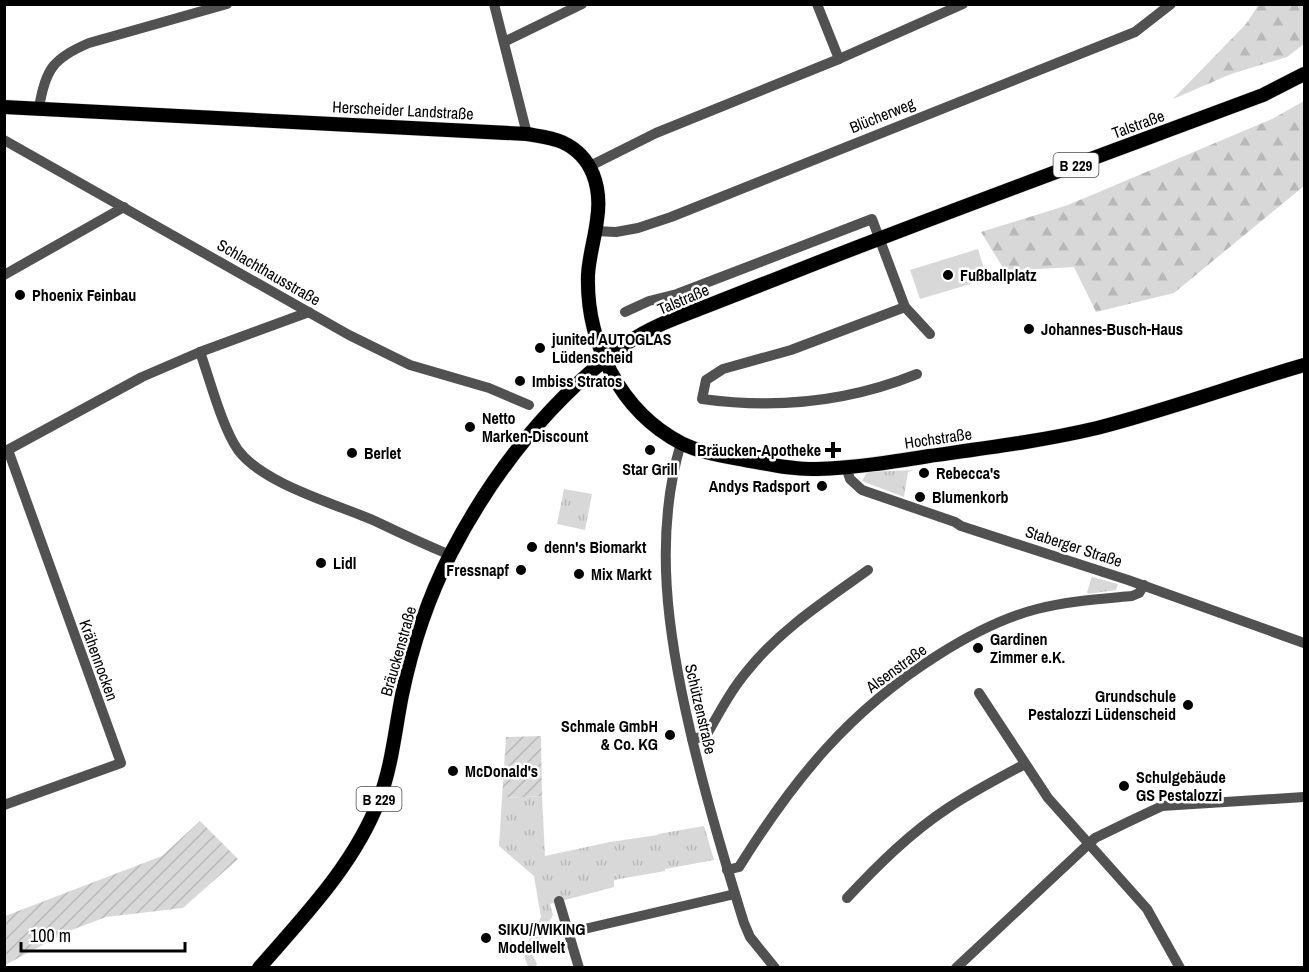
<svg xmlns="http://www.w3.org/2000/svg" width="1309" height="972" font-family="'Archivo Narrow',sans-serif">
  <defs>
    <pattern id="grass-tufts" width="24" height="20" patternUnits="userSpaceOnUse" patternTransform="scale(1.5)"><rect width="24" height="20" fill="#d8d8d8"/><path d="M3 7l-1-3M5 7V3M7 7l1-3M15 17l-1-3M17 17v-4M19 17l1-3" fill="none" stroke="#b8b8b8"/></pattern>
    <pattern id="forest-firs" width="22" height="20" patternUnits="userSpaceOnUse" patternTransform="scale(1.5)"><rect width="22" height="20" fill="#d8d8d8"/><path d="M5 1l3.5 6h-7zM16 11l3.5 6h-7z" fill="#b8b8b8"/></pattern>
    <pattern id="garden-furrows" width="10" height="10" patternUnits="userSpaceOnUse" patternTransform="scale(1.5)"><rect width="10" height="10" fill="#d8d8d8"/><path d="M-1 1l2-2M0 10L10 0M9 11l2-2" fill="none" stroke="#b8b8b8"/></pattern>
  </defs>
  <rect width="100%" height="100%" fill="#fff"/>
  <g fill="url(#grass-tufts)">
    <path d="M 914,470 L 908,472 L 904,497 L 862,481 L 867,472 Z"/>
    <path d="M 564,489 L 592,494 L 585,530 L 557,524 Z"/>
    <path d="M 1092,577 L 1118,584 L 1116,590 L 1088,594 L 1087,592 Z"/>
    <path d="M 542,796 L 545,856 L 610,842 L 658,835 L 658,834 L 704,826 L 714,860 L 665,869 L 665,871 L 614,880 L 614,887 L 550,904 L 553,915 L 532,953 L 537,964 L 535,967 L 528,967 L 523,952 L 541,917 L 534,876 L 499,846 L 502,798 Z"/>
  </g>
  <g fill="url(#forest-firs)">
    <path d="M 1259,4 L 1304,5 L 1304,44 L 1287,57 L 1231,74 L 1173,99 L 1246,24 Z"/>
    <path d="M 1304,101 L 1304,186 L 1174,293 L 1096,312 L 1074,267 L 1005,271 L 981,232 L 1068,205 L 1272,119 Z"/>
  </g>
  <g fill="url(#garden-furrows)">
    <path d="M 541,736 L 542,796 L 502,798 L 506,737 Z"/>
    <path d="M 200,821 L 238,859 L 183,908 L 106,917 L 69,931 L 5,965 L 5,916 L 162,856 Z"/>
  </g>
  <path fill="#d8d8d8" d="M 978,249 L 987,279 L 920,299 L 910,270 Z"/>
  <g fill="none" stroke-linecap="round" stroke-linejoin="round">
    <defs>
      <g id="major">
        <path d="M 4,107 L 527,134 C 538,136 551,137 562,142 C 593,156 602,188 597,220 C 595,238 589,256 588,275 C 586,342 620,411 681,443 C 701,453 723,456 745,460 C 768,464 794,470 817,469 C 854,468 892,462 929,456 C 986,448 1042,441 1097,428 C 1167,410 1235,385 1304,365"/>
        <path d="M 259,968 C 304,916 354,865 379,800 C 392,766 395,730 402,695 C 412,646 428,598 451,553 C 493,472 553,395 629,342 C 652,326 681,316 707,306 C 742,292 778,278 814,264 C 962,206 1113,151 1263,95 L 1304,74"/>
      </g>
    </defs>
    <use href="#major" stroke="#dbdbdb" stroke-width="15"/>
    <g stroke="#515151" stroke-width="10">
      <path d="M 494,4 L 527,134"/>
      <path d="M 817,4 L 839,59"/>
      <path d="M 504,42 L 582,4"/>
      <path d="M 39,108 C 45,70 53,58 89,43 L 227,4"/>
      <path d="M 4,140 L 349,335 L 410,365 L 489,388 L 529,405"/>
      <path d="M 590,166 L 656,133 L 839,59 L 963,4"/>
      <path d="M 595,231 L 616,232 L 638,228 L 671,217 L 1135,32 L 1171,4"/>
      <path d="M 4,275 L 124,207"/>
      <path d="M 905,307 L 791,350 L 723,369 L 706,380 L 702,399 C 775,409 848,402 917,374"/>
      <path d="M 625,312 L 649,301 L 677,294 L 872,219 L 905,307 L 930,334"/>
      <path d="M 200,352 L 309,312"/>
      <path d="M 681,443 C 653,537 668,636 690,730 C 705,795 724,859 744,923 L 750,937 L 775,968"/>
      <path d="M 4,452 L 142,377 L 200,352 C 210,380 222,427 238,450 C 263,484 336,504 375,521 C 400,533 424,544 450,555"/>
      <path d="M 846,467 L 850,479 L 862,490 L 955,522 L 961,526 L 1128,580 L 1304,643"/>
      <path d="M 979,693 L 1048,798 L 1147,909 L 1180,968"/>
      <path d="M 692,739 L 706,736 C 719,713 731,690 748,670 C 781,629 826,600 868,570"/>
      <path d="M 4,805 L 121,763 L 8,450"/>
      <path d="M 727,870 L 739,867 C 794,779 849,711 938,655 C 968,636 1002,618 1037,609 C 1068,601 1100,599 1132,596 L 1139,593 L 1144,585"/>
      <path d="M 847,898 C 878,865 910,833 948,808 C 972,792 999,778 1025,764"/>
      <path d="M 559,901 L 579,968"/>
      <path d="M 567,933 L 735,894"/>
      <path d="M 956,968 L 1095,838 L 1128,822 L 1162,806 L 1304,797"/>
    </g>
    <use href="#major" stroke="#000" stroke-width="14"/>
  </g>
  <g fill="#000" stroke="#fff" stroke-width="2">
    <circle cx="948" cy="275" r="6"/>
    <circle cx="20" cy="295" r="6"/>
    <circle cx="1029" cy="329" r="6"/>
    <circle cx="540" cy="348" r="6"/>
    <circle cx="520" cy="381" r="6"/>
    <circle cx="470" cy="427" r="6"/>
    <circle cx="650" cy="450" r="6"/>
    <path d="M830 441h6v6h6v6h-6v6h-6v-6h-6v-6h6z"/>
    <circle cx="352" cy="453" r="6"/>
    <circle cx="924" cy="473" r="6"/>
    <circle cx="822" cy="486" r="6"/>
    <circle cx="920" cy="497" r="6"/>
    <circle cx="532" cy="547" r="6"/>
    <circle cx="321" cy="563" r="6"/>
    <circle cx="521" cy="570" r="6"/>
    <circle cx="579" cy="574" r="6"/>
    <circle cx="978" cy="648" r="6"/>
    <circle cx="1188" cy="705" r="6"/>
    <circle cx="670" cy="735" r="6"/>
    <circle cx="453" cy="771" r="6"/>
    <circle cx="1124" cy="786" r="6"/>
    <circle cx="486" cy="938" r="6"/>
  </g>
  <g text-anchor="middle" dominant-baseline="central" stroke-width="5" stroke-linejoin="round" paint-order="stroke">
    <g fill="#fff" stroke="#4c4c4c" stroke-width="1.5">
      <rect x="1053.5" y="153" width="45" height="24" rx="4.5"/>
      <rect x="356.5" y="787" width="45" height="24" rx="4.5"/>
    </g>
    <g font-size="15" font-weight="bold" fill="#000">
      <text x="1076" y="165">B 229</text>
      <text x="379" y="799">B 229</text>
    </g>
    <g font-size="16" fill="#000" stroke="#fff">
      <text transform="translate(403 110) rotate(3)">Herscheider Landstraße</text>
      <text transform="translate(882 115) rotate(-22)">Blücherweg</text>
      <text transform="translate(1138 124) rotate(-20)">Talstraße</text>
      <text transform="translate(269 272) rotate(30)">Schlachthausstraße</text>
      <text transform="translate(683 299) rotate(-23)">Talstraße</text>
      <text transform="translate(938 438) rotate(-8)">Hochstraße</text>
      <text transform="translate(1074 546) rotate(18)">Staberger Straße</text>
      <text transform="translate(398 651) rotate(-74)">Bräuckenstraße</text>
      <text transform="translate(99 660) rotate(70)">Krähennocken</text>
      <text transform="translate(896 668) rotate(-36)">Alsenstraße</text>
      <text transform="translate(701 709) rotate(77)">Schützenstraße</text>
    </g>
    <g font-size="16" font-weight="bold" fill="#000" stroke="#fff" text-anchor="start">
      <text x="960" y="275">Fußballplatz</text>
      <text x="32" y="295">Phoenix Feinbau</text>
      <text x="1041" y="329">Johannes-Busch-Haus</text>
      <text x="552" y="339">junited AUTOGLAS<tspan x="552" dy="18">Lüdenscheid</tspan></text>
      <text x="532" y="381">Imbiss Stratos</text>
      <text x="482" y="418">Netto<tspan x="482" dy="18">Marken-Discount</tspan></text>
      <text x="821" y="450" text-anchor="end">Bräucken-Apotheke</text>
      <text x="364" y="453">Berlet</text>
      <text x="650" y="469" text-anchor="middle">Star Grill</text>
      <text x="936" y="473">Rebecca's</text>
      <text x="810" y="486" text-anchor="end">Andys Radsport</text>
      <text x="932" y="497">Blumenkorb</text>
      <text x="544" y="547">denn's Biomarkt</text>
      <text x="333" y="563">Lidl</text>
      <text x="509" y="570" text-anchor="end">Fressnapf</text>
      <text x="591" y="574">Mix Markt</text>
      <text x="990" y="639">Gardinen<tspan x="990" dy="18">Zimmer e.K.</tspan></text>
      <text x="1176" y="696" text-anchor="end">Grundschule<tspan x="1176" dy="18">Pestalozzi Lüdenscheid</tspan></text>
      <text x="658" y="726" text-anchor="end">Schmale GmbH<tspan x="658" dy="18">&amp; Co. KG</tspan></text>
      <text x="465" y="771">McDonald's</text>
      <text x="1136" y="777">Schulgebäude<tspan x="1136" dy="18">GS Pestalozzi</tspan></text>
      <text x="498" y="929">SIKU//WIKING<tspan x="498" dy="18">Modellwelt</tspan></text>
    </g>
  </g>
  <rect width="1309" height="972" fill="none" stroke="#000000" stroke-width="12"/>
  <path d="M21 942v9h164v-9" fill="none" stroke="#000000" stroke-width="3"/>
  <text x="30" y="942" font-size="18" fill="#000000" stroke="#ffffff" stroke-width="4.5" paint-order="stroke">100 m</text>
</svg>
